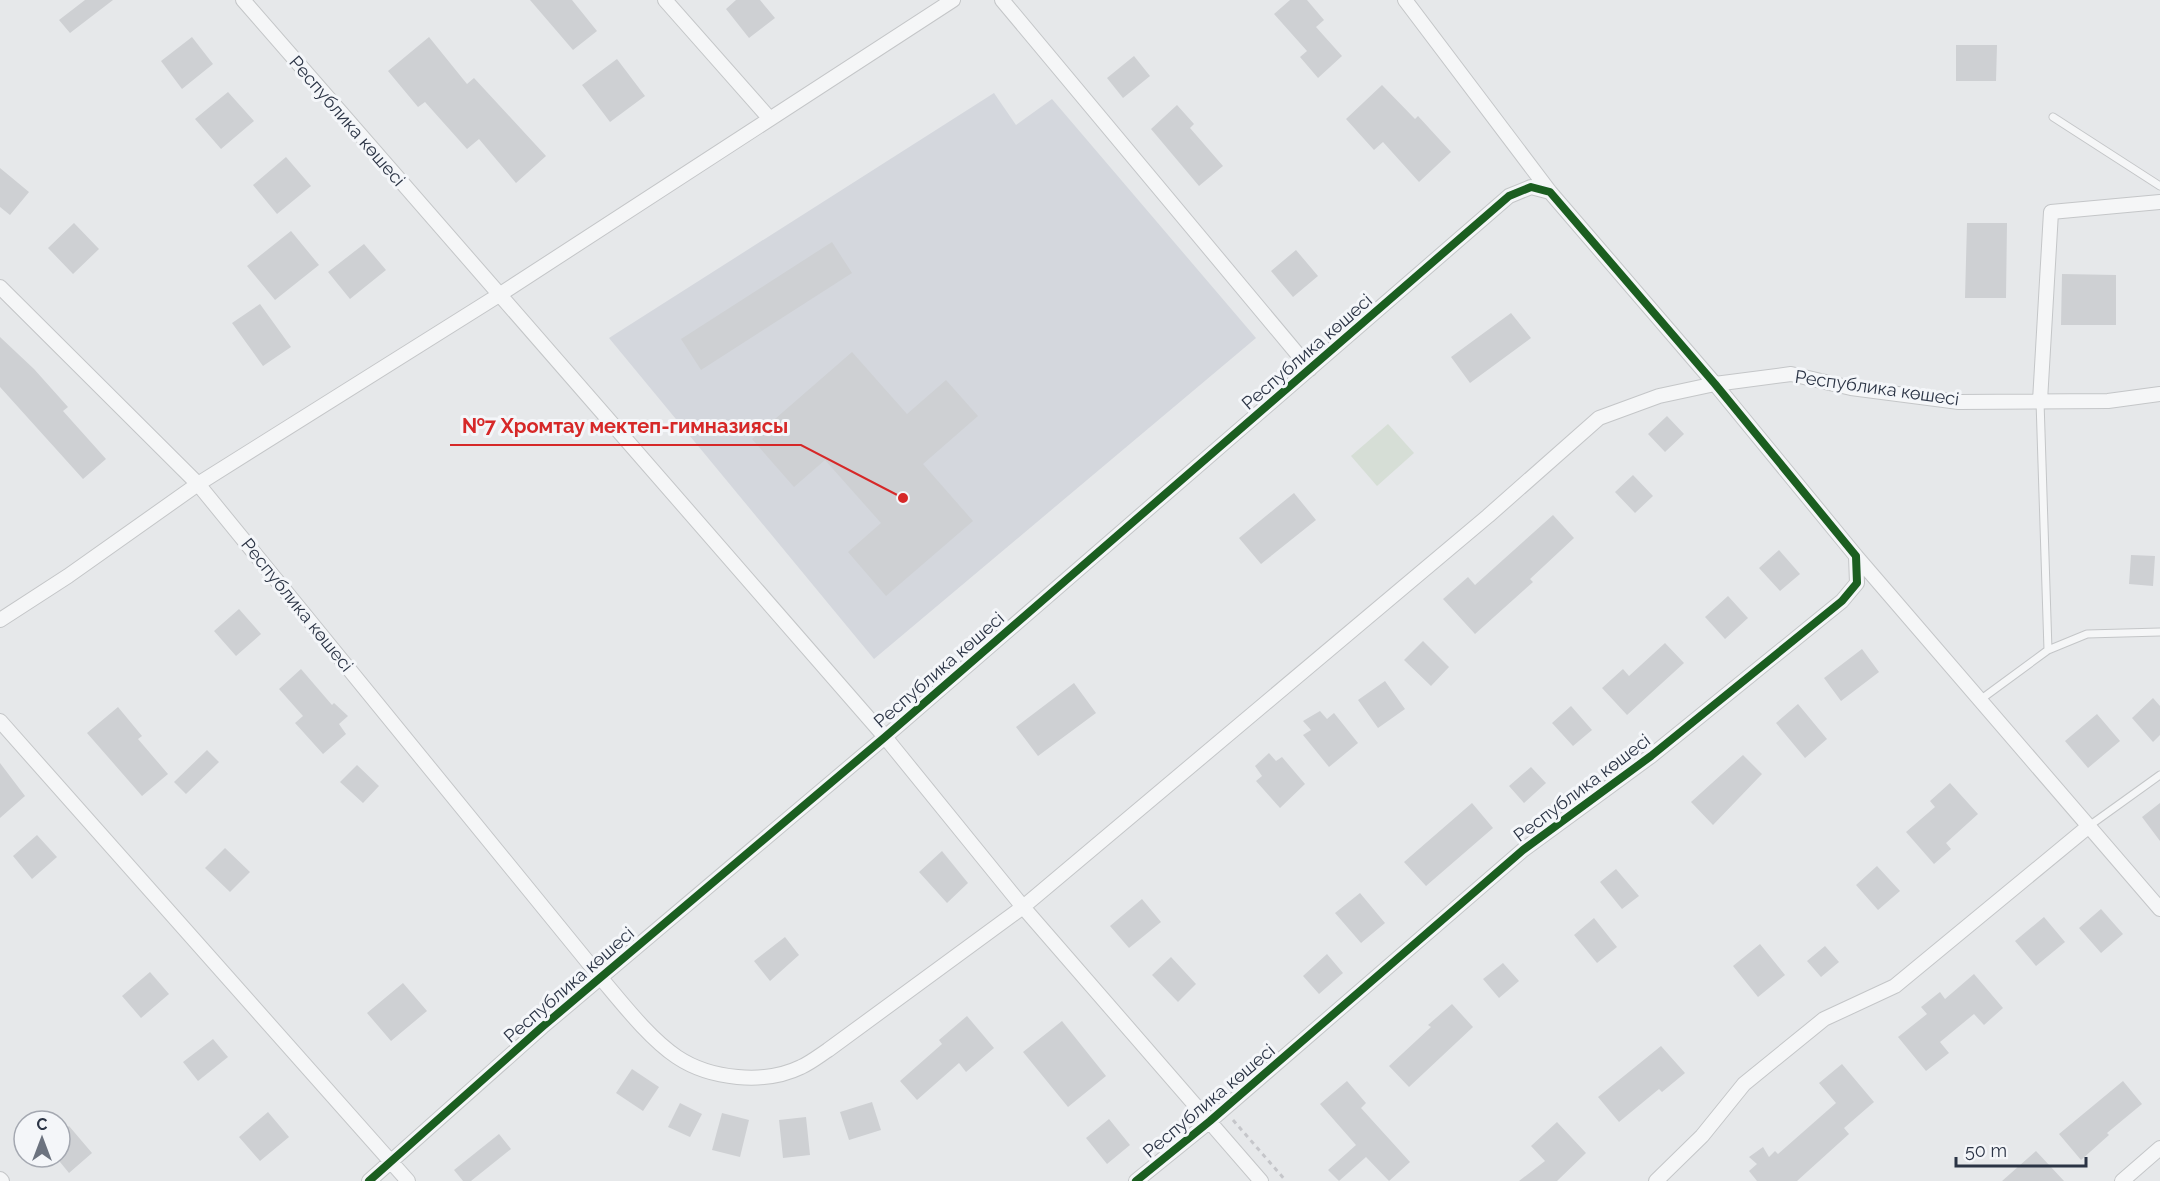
<svg xmlns="http://www.w3.org/2000/svg" width="2160" height="1181" font-family="Raleway,sans-serif">
	<style>
		.built { fill: #d4d7dd }
		.green { fill: #d6ded6 }
		.building { fill: #ced0d3 }
		.lines { fill: none; stroke-linecap: round; stroke-linejoin: round }
		.lane-casing { stroke: #c4c6c8; stroke-width: 9 }
		.street-casing { stroke: #c4c6c8; stroke-width: 16 }
		.path { stroke: #c5c6ca; stroke-width: 3; stroke-dasharray: 4.5 4.5; stroke-linecap: butt }
		.lane { stroke: #f5f6f7; stroke-width: 7 }
		.street { stroke: #f5f6f7; stroke-width: 14 }
		.cycleway-casing { stroke: #f4f6f9; stroke-width: 11 }
		.cycleway { stroke: #1b5e20; stroke-width: 8 }
		.labels { text-anchor: middle; stroke-width: 6; stroke-linejoin: round; paint-order: stroke }
		.street-label { font-size: 18px; fill: #2b3445; stroke: #f4f6f9 }
		.leader { fill: none; stroke: #d62828; stroke-width: 2 }
		.callout-dot { fill: #d62828; stroke: #f4f6f9; stroke-width: 2 }
		.callout-label { font-size: 20px; text-anchor: middle; font-weight: bold; fill: #d62828; stroke: #f4f6f9; stroke-width: 6; stroke-linejoin: round; paint-order: stroke }
	</style>
	<rect width="100%" height="100%" fill="#e6e8ea"/>
	<path class="built" d="M994,93L1016,125L1052,99L1256,338L874,659L609,338Z"/>
	<path class="green" d="M1388,424L1414,453L1377,486L1351,456Z"/>
	<path class="building" d="M85,0H113L70,33L59,20Z
		M530,0H572L597,31L573,50Z
		M736,0H760L775,18L749,38L726,9Z
		M1290,0H1307L1324,20L1316,27L1342,56L1318,78L1300,57L1307,51L1274,14Z
		M192,37L213,64L182,89L161,61Z
		M429,37L467,84L474,78L546,156L516,183L479,139L467,149L425,102L418,107L388,71Z
		M1956,45H1997L1996,81H1956Z
		M1134,56L1150,76L1123,98L1107,78Z
		M617,59L645,96L610,122L582,85Z
		M1382,85L1415,119L1418,116L1451,152L1419,182L1383,142L1374,150L1346,119Z
		M228,92L254,121L221,149L195,119Z
		M1177,105L1194,124L1190,128L1223,166L1199,186L1151,129Z
		M286,157L311,186L277,214L253,185Z
		M0,168L29,192L10,215L0,207Z
		M74,223L99,249L73,274L48,248Z
		M1967,223H2007L2006,298H1965Z
		M291,231L319,265L275,300L247,266Z
		M832,242L852,273L701,370L681,339Z
		M364,244L386,270L350,299L328,272Z
		M1296,250L1318,276L1293,297L1271,271Z
		M2062,274L2116,275V325H2061Z
		M260,304L291,347L263,366L232,323Z
		M1511,313L1531,338L1470,383L1451,357Z
		M0,337L34,369L68,407L63,411L106,459L83,479L0,387Z
		M852,352L907,414L946,380L978,416L923,464L973,521L886,596L848,552L881,523L825,460L794,487L752,439Z
		M1667,416L1684,434L1665,452L1648,434Z
		M1633,475L1653,496L1635,513L1615,492Z
		M1294,493L1316,520L1261,564L1239,538Z
		M1553,515L1574,538L1530,579L1533,582L1475,634L1443,599L1468,577L1475,585Z
		M1779,550L1800,574L1780,591L1759,568Z
		M2131,555L2155,556L2153,586L2129,584Z
		M1728,596L1748,618L1725,639L1705,617Z
		M239,609L261,634L236,656L214,631Z
		M1423,641L1449,667L1431,686L1404,660Z
		M1665,643L1684,663L1627,715L1602,688L1623,669L1629,676Z
		M1862,649L1879,672L1841,701L1824,678Z
		M301,669L332,705L334,703L348,716L339,724L346,734L323,754L295,723L303,716L279,689Z
		M1385,681L1405,709L1378,728L1358,700Z
		M1074,683L1096,713L1038,756L1016,727Z
		M2153,698L2160,706V735L2153,742L2132,718Z
		M1798,704L1827,739L1805,758L1776,723Z
		M1571,706L1592,730L1573,746L1552,723Z
		M118,707L142,736L138,739L168,774L142,796L87,733Z
		M1320,711L1327,719L1334,713L1358,743L1329,767L1303,735L1311,730L1303,721Z
		M2097,714L2120,741L2088,768L2065,741Z
		M207,750L219,762L186,794L174,782Z
		M1269,753L1276,761L1282,757L1305,784L1280,808L1256,781L1262,776L1255,766Z
		M1743,755L1762,774L1713,825L1691,802Z
		M0,763L25,796L0,818Z
		M357,765L379,786L363,803L340,782Z
		M1531,767L1546,783L1524,803L1509,786Z
		M1950,783L1978,814L1946,843L1951,849L1934,864L1906,832L1935,807L1930,801Z
		M1472,803L1493,828L1426,886L1404,862Z
		M2160,803V841L2142,817Z
		M37,835L57,857L32,879L13,856Z
		M225,848L250,872L230,892L205,868Z
		M942,851L968,883L947,903L919,872Z
		M1877,866L1900,891L1878,910L1856,885Z
		M1616,869L1639,896L1622,909L1600,882Z
		M1360,893L1385,923L1361,943L1335,913Z
		M1142,899L1161,922L1129,948L1110,926Z
		M2101,909L2123,934L2101,953L2079,928Z
		M2044,917L2065,942L2036,966L2015,941Z
		M1594,918L1617,947L1597,963L1574,935Z
		M785,937L799,955L770,981L754,961Z
		M1760,944L1785,975L1758,997L1733,966Z
		M1825,946L1839,962L1821,977L1807,961Z
		M1327,954L1343,973L1319,994L1303,976Z
		M1171,957L1196,984L1178,1002L1152,975Z
		M1503,963L1519,981L1499,998L1483,979Z
		M150,972L169,994L141,1018L122,996Z
		M1974,974L2003,1008L1984,1025L1974,1014L1940,1042L1949,1053L1926,1071L1898,1037L1927,1014L1921,1007L1940,992L1945,999Z
		M403,983L427,1011L391,1041L367,1013Z
		M1452,1004L1473,1027L1409,1087L1389,1066L1431,1027L1428,1025Z
		M967,1016L994,1048L966,1072L959,1063L917,1100L900,1081L942,1044L939,1040Z
		M1062,1021L1106,1076L1068,1107L1023,1052Z
		M213,1039L228,1057L198,1081L183,1062Z
		M1661,1046L1685,1073L1662,1092L1659,1089L1619,1122L1598,1097Z
		M1842,1064L1874,1102L1844,1128L1849,1134L1797,1181H1757L1749,1171L1757,1164L1749,1157L1763,1147L1769,1157L1775,1151L1778,1154L1836,1103L1819,1083Z
		M632,1069L659,1087L643,1111L616,1093Z
		M1347,1081L1366,1103L1361,1108L1410,1162L1389,1181L1366,1157L1339,1181L1328,1170L1356,1145L1320,1104Z
		M2123,1081L2142,1104L2107,1133L2109,1135L2081,1160L2059,1134Z
		M872,1102L881,1130L849,1140L840,1112Z
		M680,1103L702,1114L690,1137L668,1127Z
		M268,1112L289,1137L260,1161L239,1137Z
		M722,1113L749,1120L740,1157L712,1150Z
		M806,1117L810,1155L783,1158L779,1120Z
		M1109,1119L1130,1145L1107,1164L1086,1138Z
		M1557,1122L1586,1153L1557,1181H1519L1545,1161L1531,1146Z
		M69,1126L92,1153L69,1173L60,1162V1133Z
		M499,1134L511,1149L471,1181H463L454,1170Z
		M2036,1151L2064,1181H2002Z"/>
	<g class="lines">
		<g class="lane-casing">
			<path id="lane" d="M2053,117L2160,186
				M2040,401L2048,650
				M1980,700L2048,650L2087,634L2160,632
				M2089,826L2160,775"/>
		</g>
		<g class="street-casing">
			<path id="street" d="M243,0L885,737L1023,907L1261,1181
				M665,0L770,119
				M1002,0L1310,369
				M1405,0L1550,192
				M0,287L198,484L600,977C622,1003 649,1038 677,1057C710,1079 764,1085 801,1067C810,1063 819,1056 828,1050L1023,907L1488,516L1599,418L1659,396L1715,384L1791,374L1851,388L1959,402L2108,401L2160,394
				M2040,401L2051,212L2160,202
				M1856,556L2160,909
				M0,620L68,576L198,484L499,295L953,0
				M0,721L408,1181
				M0,1179L2,1181
				M369,1181L542,1027L885,737L1509,196L1531,187L1550,192L1715,384L1856,556L1857,583L1842,601L1651,756L1523,850L1210,1121L1136,1181
				M1656,1181L1702,1136L1744,1084L1824,1019L1895,986L2089,826
				M2122,1181L2160,1148"/>
		</g>
		<path class="path" d="M1233,1120L1286,1181"/>
		<use href="#lane" class="lane"/>
		<use href="#street" class="street"/>
		<g class="cycleway-casing">
			<path id="cycleway" d="M369,1181L542,1027L885,737L1509,196L1531,187L1550,192L1715,384L1856,556L1857,583L1842,601L1651,756L1523,850L1210,1121L1136,1181"/>
		</g>
		<use href="#cycleway" class="cycleway"/>
	</g>
	<g class="labels">
		<g class="street-label">
			<text transform="translate(347 121) rotate(49)" y="6">Республика көшесі</text>
			<text transform="translate(1307 352) rotate(-41)" y="6">Республика көшесі</text>
			<text transform="translate(1877 388) rotate(8)" y="6">Республика көшесі</text>
			<text transform="translate(297 605) rotate(51)" y="6">Республика көшесі</text>
			<text transform="translate(939 670) rotate(-41)" y="6">Республика көшесі</text>
			<text transform="translate(1582 788) rotate(-37)" y="6">Республика көшесі</text>
			<text transform="translate(569 985) rotate(-41)" y="6">Республика көшесі</text>
			<text transform="translate(1209 1101) rotate(-40)" y="6">Республика көшесі</text>
		</g>
	</g>
	<path class="leader" d="M903 498L801 445H450"/>
	<circle class="callout-dot" cx="903" cy="498" r="6"/>
	<g class="callout-label">
		<text x="625" y="433">№7 Хромтау мектеп-гимназиясы</text>
	</g>
	<g transform="translate(42 1139)"><circle r="28" fill="#f4f6f9" stroke="#a4a8b1" stroke-width="1.5"/>
	<path d="M0-4.5L10 22L0 15L-10 22Z" fill="#6c737f"/>
	<text y="-9" font-size="16" font-weight="bold" text-anchor="middle" fill="#2b3445">С</text>
	</g>
	<path d="M1956 1157v9h130v-9" fill="none" stroke="#2b3445" stroke-width="3"/>
	<text x="1965" y="1157" font-size="18" fill="#2b3445" stroke="#f4f6f9" stroke-width="4.5" paint-order="stroke">50 m</text>
</svg>
